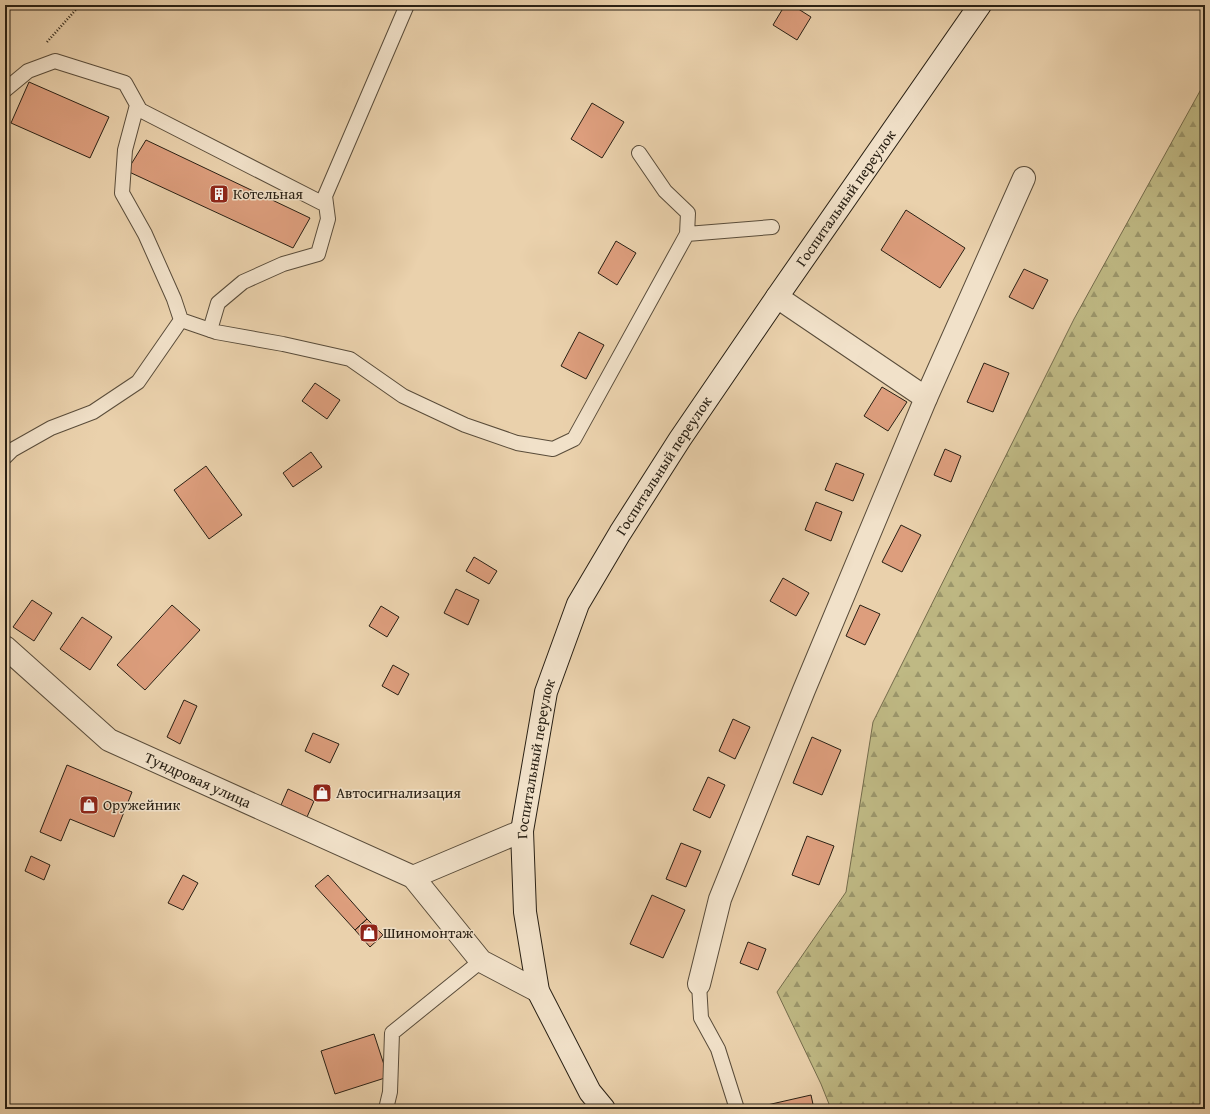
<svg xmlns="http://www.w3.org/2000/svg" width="1210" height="1114" font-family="'Gentium Book Plus',serif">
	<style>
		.forest { fill: url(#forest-firs); stroke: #746c4c }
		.building { fill: #dd9e7d; stroke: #292014 }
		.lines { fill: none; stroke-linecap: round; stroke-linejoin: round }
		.lane-casing { stroke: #594c3a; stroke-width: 16 }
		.street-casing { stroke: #594c3a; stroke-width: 24 }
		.secondary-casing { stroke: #292014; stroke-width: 24 }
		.path { stroke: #292014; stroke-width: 2.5; stroke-dasharray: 1 2; stroke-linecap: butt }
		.lane { stroke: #f1e1c9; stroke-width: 14 }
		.street { stroke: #f1e1c9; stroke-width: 22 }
		.secondary { stroke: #f1e1c9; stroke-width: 22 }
		.labels { text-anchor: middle; stroke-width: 3; stroke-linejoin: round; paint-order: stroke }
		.poi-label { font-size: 15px; fill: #292014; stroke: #f1e1c9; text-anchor: start }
		.street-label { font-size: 15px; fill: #292014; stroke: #f1e1c9 }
	</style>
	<defs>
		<pattern id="forest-firs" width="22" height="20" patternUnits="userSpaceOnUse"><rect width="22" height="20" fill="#bfb984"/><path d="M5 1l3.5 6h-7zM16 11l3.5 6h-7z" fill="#9b966b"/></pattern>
	</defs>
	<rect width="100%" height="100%" fill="#ead1ac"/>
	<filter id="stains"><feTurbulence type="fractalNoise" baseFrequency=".005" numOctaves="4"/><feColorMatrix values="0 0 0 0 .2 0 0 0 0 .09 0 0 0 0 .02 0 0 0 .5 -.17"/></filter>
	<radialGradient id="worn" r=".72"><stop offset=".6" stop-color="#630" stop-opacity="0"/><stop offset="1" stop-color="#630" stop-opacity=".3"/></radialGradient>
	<path class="forest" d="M1205,82V1109H831L821,1084L777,992L846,892L873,722L1074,319Z"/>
	<path class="building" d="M785,5H792L811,17L797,40L773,25Z
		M29,82L109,117L90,158L11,123Z
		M592,103L624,122L602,158L571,139Z
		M146,140L310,218L293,248L127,171Z
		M906,210L965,248L940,288L881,250Z
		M616,241L636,253L617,285L598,273Z
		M1024,269L1048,280L1033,309L1009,297Z
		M579,332L604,345L586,379L561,366Z
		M984,363L1009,373L993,412L967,402Z
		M315,383L340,400L327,419L302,401Z
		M882,387L907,402L888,431L864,416Z
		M945,449L961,456L951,482L934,475Z
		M311,452L322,467L293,487L283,473Z
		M836,463L864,474L853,501L825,490Z
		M206,466L242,515L209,539L174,490Z
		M816,502L842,512L831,541L805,530Z
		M901,525L921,535L902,572L882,562Z
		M474,557L497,571L489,584L466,571Z
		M783,578L809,593L796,616L770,601Z
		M456,589L479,600L468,625L444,613Z
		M32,600L52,613L34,641L13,627Z
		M172,605L200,630L145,690L117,665Z
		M860,605L880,614L865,645L846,636Z
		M381,606L399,617L387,637L369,626Z
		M82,617L112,637L90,670L60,649Z
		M393,665L409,674L398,695L382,686Z
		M184,700L197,706L180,744L167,737Z
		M733,719L750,727L735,759L719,751Z
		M313,733L339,744L330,763L305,751Z
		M812,737L841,750L822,795L793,783Z
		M67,765L132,792L114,837L70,819L61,841L40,832Z
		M708,777L725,785L710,818L693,810Z
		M288,789L314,801L307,817L281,805Z
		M807,836L834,846L819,885L792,875Z
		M681,843L701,851L686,887L666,879Z
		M31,856L50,865L44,880L25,871Z
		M183,875L198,883L183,910L168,903Z
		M328,875L367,919L355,930L315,886Z
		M652,895L685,910L663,958L630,944Z
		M367,919L383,935L370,947L355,930Z
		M748,942L766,949L758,970L740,963Z
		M374,1034L388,1077L335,1094L321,1051Z
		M811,1095L814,1109H754V1108Z"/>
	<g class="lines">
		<g class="lane-casing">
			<path id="lane" d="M5,90L28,71L55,61L125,83L140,110L322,203L407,5
				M639,153L665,191L688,213L687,234
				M181,320L216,332L283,344L350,359L403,396L465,425L517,443L553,449L574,439L687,234L772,227
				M210,330L218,303L243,282L283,264L318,254L328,219L325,196
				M5,457L12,450L51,428L93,412L138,382L181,320L174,299L145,234L122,193L125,150L137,105
				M699,984L701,1018L718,1049L737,1109
				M386,1109L390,1092L392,1033L481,961"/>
		</g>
		<g class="street-casing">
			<g id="street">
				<path d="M926,398L1024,178"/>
				<path id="s1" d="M5,647L109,740L413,877L481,961L538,991"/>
				<path d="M413,877L522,831"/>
				<path d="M699,984L720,899L804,690L926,398L777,297"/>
			</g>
		</g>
		<g class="secondary-casing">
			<g id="secondary">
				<path id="s2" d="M604,1109L590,1092L538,991L525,912L522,831L546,692L578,604L620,533L680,439L777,297L980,5"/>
			</g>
		</g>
		<path class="path" d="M47,42L80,5"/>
		<use href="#lane" class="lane"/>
		<use href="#street" class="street"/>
		<use href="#secondary" class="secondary"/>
	</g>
	<defs>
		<g id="building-square" transform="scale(1)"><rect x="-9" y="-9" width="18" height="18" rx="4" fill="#8f2418" stroke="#f1e1c9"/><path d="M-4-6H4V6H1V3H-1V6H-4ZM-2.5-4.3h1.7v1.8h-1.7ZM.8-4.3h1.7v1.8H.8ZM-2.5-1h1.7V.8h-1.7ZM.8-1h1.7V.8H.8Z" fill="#fff"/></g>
		<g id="shop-square" transform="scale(1)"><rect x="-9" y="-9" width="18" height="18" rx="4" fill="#8f2418" stroke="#f1e1c9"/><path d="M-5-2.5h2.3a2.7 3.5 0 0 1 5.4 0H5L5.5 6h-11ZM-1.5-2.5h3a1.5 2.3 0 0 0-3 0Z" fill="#fff"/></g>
	</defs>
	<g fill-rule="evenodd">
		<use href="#building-square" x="219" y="194"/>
		<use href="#shop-square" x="322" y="793"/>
		<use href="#shop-square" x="89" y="805"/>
		<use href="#shop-square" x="369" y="933"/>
	</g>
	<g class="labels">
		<g class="poi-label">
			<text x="233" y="199">Котельная</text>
			<text x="336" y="798">Автосигнализация</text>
			<text x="103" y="810">Оружейник</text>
			<text x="383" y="938">Шиномонтаж</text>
		</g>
		<g class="street-label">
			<text dy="5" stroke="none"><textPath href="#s2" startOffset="1018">Госпитальный переулок</textPath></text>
			<text dy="5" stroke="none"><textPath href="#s2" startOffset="694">Госпитальный переулок</textPath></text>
			<text dy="5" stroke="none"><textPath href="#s2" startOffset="370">Госпитальный переулок</textPath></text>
			<text dy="5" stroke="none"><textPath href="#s1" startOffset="237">Тундровая улица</textPath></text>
		</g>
	</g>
	<rect width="1210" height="1114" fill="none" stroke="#ead1ac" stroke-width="20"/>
	<rect x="6" y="6" width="1198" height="1102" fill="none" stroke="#292014" stroke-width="2"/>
	<rect x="10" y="10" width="1190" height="1094" fill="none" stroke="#292014"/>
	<rect width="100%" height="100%" filter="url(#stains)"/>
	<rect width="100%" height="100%" fill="url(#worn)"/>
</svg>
